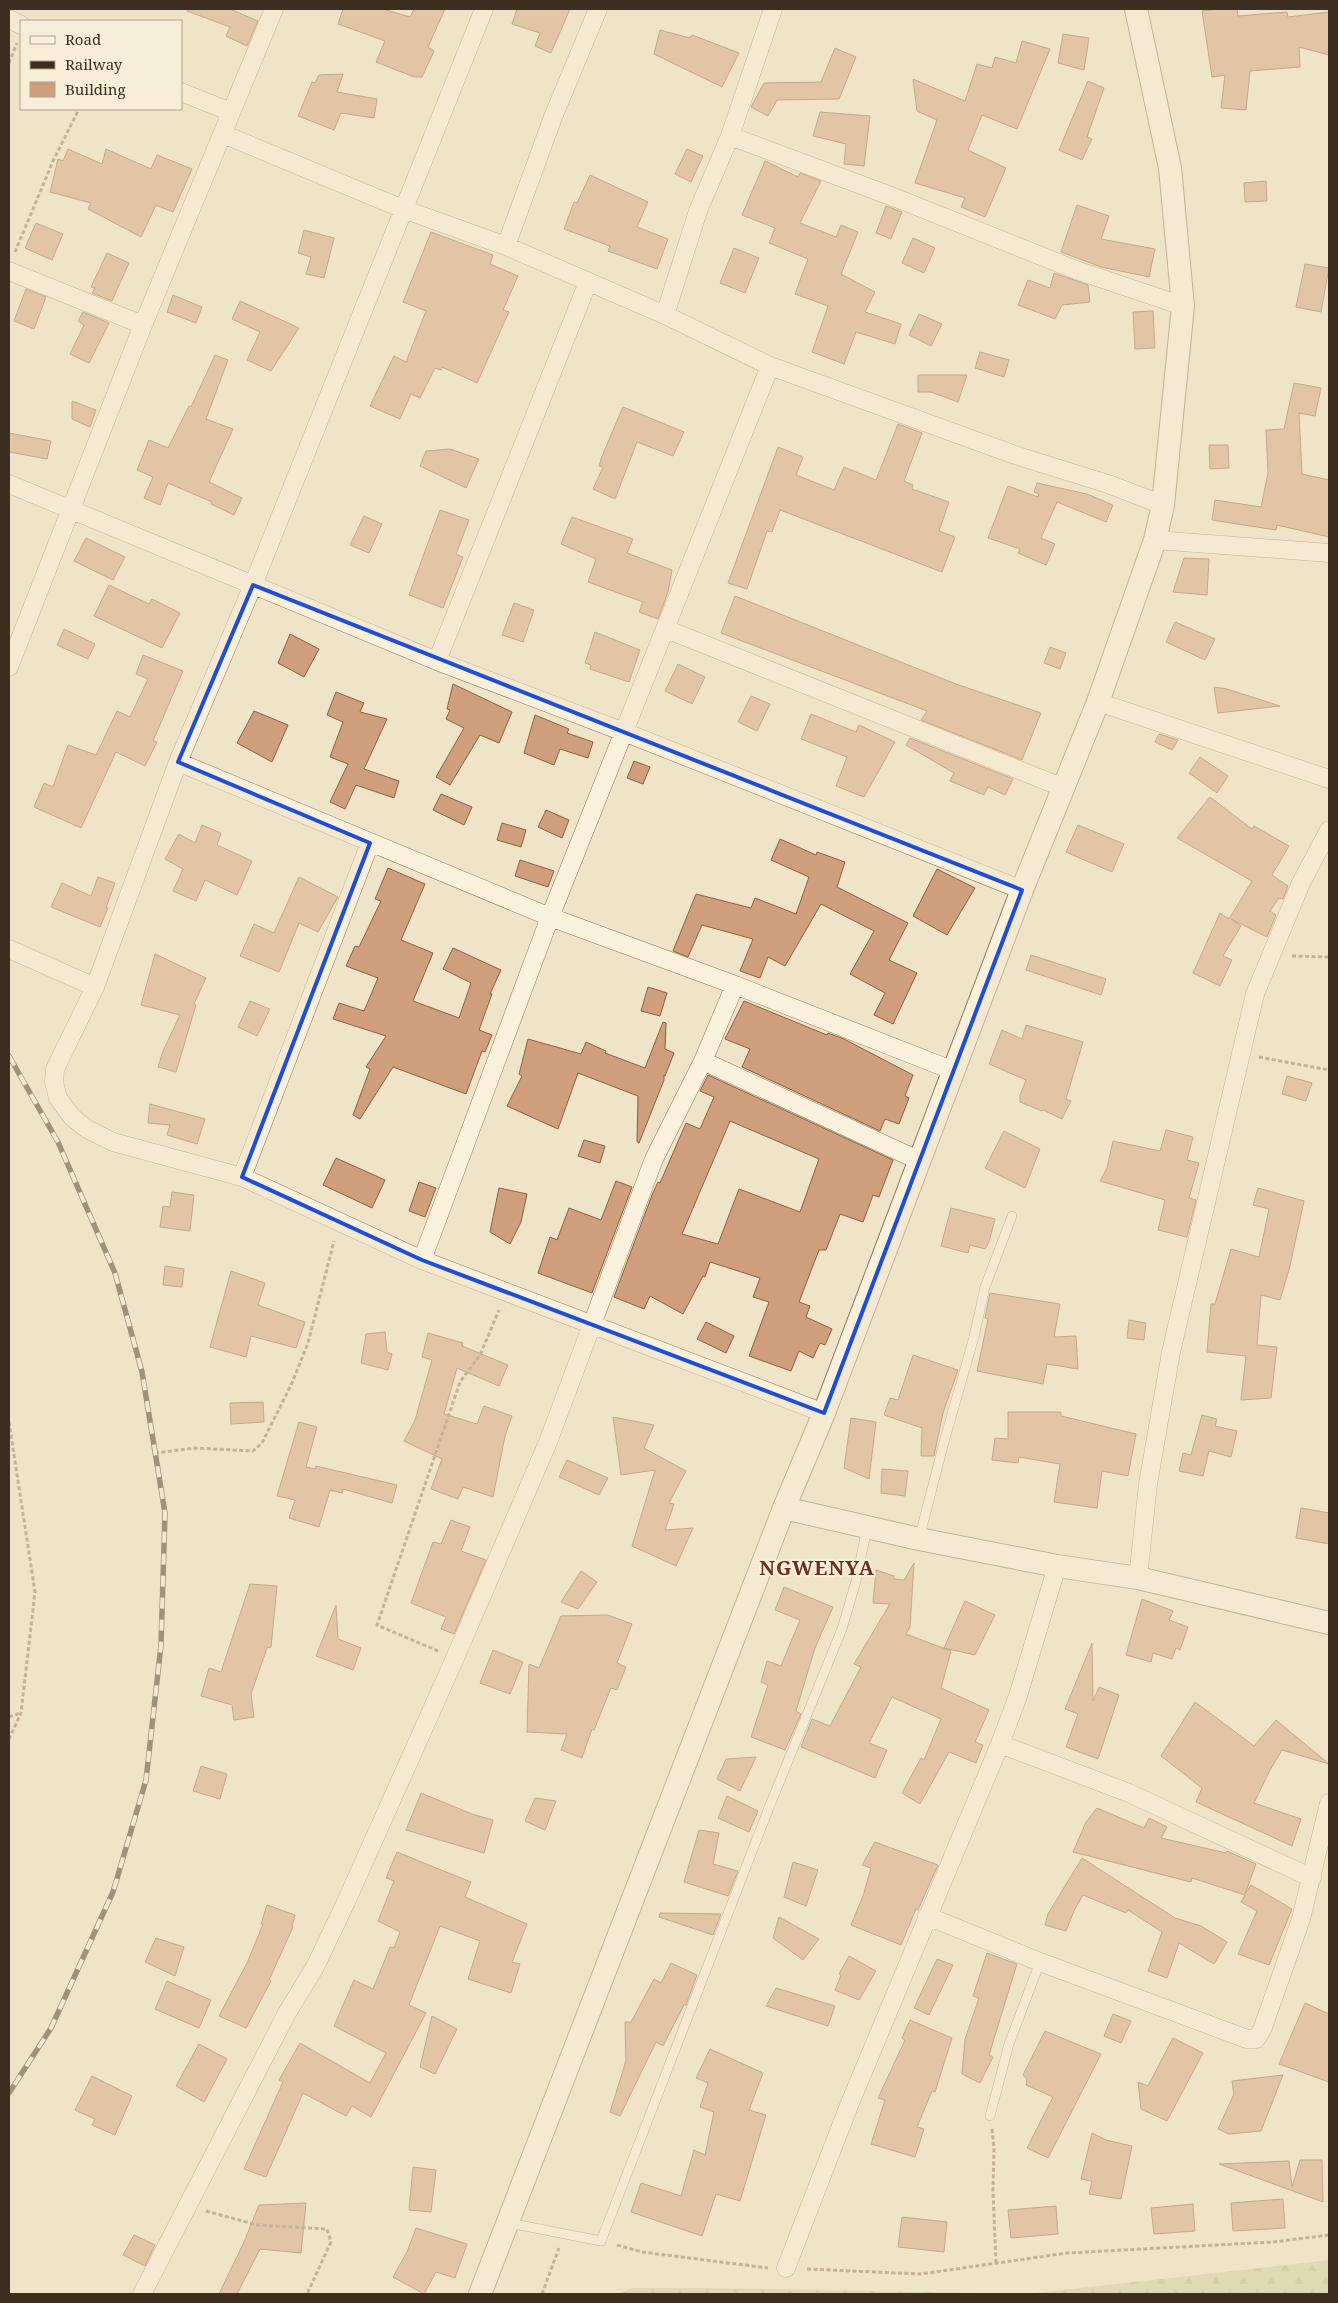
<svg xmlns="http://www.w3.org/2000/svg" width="1338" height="2303" font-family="'Noto Serif',serif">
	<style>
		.forest { fill: url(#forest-firs) }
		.building { fill: #cf9f7d; stroke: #8d5f41; fill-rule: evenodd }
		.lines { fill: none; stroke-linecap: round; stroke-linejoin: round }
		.service-casing { stroke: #8d765c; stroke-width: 10 }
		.minor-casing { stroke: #8d765c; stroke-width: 19 }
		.tertiary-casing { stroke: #8d765c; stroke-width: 24 }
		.path { stroke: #8d765c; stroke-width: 3; stroke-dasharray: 4 2.5; stroke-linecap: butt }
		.service { stroke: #faf1dc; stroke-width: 9 }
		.minor { stroke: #faf1dc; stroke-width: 18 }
		.tertiary { stroke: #faf1dc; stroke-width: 22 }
		.rail-casing { stroke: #3d2e20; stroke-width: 5.5 }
		.rail { stroke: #f7eed8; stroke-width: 4; stroke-dasharray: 11; stroke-linecap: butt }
		.marked { fill: none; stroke: #1d4ed8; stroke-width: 4; stroke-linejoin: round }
		.labels { text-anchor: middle; stroke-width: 4.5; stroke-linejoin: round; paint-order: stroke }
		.district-label { font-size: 20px; font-weight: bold; letter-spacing: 1px; fill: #6b2e1e; stroke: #f7eed8 }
	</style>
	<defs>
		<pattern id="forest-firs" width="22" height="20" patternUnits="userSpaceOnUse" patternTransform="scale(1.25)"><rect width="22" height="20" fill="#c9cf9b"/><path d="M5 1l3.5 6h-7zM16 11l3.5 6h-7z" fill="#aeb285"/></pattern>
	</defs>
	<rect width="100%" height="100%" fill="#f0e4c8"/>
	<path class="forest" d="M1329,2260V2294H619L632,2288H707L1027,2294Z"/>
	<path class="building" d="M187,9H230L258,21L247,46L226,36L230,27L187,11Z
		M343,9H383L410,17L414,9H445L428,47L434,51L422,77H414L376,62L385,41L338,24Z
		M517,9H570L551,53L535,46L540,33L512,24Z
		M1218,9H1237L1238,16L1287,12L1288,17L1329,12V55L1299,47L1300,67L1250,71L1246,110L1221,108L1225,75L1212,77L1202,11Z
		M660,30L690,38L692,35L739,53L722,87L654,54Z
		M1063,34L1089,38L1084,70L1058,63Z
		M1022,41L1050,49L1017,129L982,115L968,150L1006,168L985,217L961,207L965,198L915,183L937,120L917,111L913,79L965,101L977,64L992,68L995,57L1016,63Z
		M835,48L856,57L839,99L777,100L768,116L751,107L764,83L821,82Z
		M343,74L337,92L377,99L374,118L341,113L334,130L298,116L312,82L315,83L319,75Z
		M1088,81L1104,88L1087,137L1092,139L1082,160L1059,150Z
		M820,112L870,116L864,166L844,164L846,144L813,136Z
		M68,149L102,164L106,149L151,169L157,155L192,169L173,212L156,205L141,237L88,209L91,203L50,192L58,159L63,161Z
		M687,149L703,156L691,182L675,174Z
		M765,161L798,177L800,173L821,181L800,223L836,237L841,225L858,232L841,274L875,292L865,312L901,324L895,344L856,332L844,364L812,352L828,306L795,294L808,259L769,243L775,228L742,215Z
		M590,175L648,202L637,227L668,239L657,269L608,251L610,246L564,229L574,202L577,203Z
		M1266,181L1267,201L1245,202L1244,183Z
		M1077,205L1109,216L1101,239L1155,249L1149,277L1101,267L1061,252Z
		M886,206L902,212L891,239L876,233Z
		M36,223L63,234L52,260L25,248Z
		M304,230L334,238L324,278L306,274L311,257L298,253Z
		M431,232L493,255L490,264L518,276L503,310L509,312L477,383L442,367L441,370L435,368L420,398L411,394L400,419L370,406L394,356L406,362L426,311L403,302Z
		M913,238L935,248L924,273L902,263Z
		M734,248L759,258L745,293L720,283Z
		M107,253L129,263L112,301L92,293L95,288L91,287Z
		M1305,264L1329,268L1321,312L1296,307Z
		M1054,273L1088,285L1090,302L1062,305L1055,319L1018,305L1028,280L1050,288Z
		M26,289L46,297L34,329L14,321Z
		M173,295L202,307L196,323L167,312Z
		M240,301L299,328L271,371L247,360L260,332L232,319Z
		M1153,311L1155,348L1135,349L1133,312Z
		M83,312L109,323L89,363L70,354L84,325L78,321Z
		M919,314L942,324L931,346L909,335Z
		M980,352L1009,360L1004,377L975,368Z
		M215,355L228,360L206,419L233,429L209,482L242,498L234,515L211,504L212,502L168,483L160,505L144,498L153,477L137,470L149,440L168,448L189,406L191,407Z
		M918,375H967L958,402L931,392H918Z
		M1294,383L1321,388L1315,416L1299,413L1302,474L1329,480V537L1277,525L1276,530L1212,520L1215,500L1261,507L1268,473L1266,430L1284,429Z
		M72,401L96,410L90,427L72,419Z
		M623,407L684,432L673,456L637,442L615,499L593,489L603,467L599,466L602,456Z
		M898,424L922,433L904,481L913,485L912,489L949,502L939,531L955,537L942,572L780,510L772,532L767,531L747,589L728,583L778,447L803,457L796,475L834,490L844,467L876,480Z
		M9,433L51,441L47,459L9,452Z
		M1209,445H1228L1229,468L1210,469Z
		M450,449L479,459L466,488L420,466L426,451Z
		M1037,483L1087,494L1113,505L1106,522L1057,502L1041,538L1055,544L1046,565L1018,553L1020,549L988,538L1008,486L1038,497L1039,494L1034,492Z
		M440,510L469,520L456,554L463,557L443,608L409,595Z
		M364,516L382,524L369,553L350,545Z
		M572,517L633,539L627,553L672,570L668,592L658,619L639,612L643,602L588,582L596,559L561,544Z
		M86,538L125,557L113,580L74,561Z
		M1184,558L1209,559L1207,595L1173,592Z
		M109,585L149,604L152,599L180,613L162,648L94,616Z
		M735,596L956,684L1041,713L1022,760L921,720L927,711L721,633Z
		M514,603L534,610L523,642L502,635Z
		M1175,622L1215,639L1205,660L1166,642Z
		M64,629L95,644L88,659L57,645Z
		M595,632L640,650L629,682L590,669L591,665L585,663Z
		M290,634L319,649L304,677L278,663Z
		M1050,647L1066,653L1060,669L1044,663Z
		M143,655L183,671L153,741L157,742L145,766L116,752L81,828L34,807L44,783L53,787L68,745L96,755L117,711L130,717L148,679L136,674Z
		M678,664L705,677L692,704L665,691Z
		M453,684L512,712L499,743L480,735L450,785L436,777L464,728L446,719L450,710L447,709Z
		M1214,687L1227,689L1280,706L1218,713Z
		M336,692L364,703L360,712L387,719L364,769L399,781L394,798L356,785L345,809L330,802L348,764L330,757L343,722L327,715Z
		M751,696L770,704L757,731L738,722Z
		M254,711L288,725L272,762L237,743Z
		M811,714L856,732L859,725L895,742L864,797L836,786L847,757L801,739Z
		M535,715L569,729L567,733L593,742L588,758L560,749L554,765L524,753Z
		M1159,734L1178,740L1172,750L1155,742Z
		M910,738L1013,779L1005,795L988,787L984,795L950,781L954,773L906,745Z
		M1200,757L1228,776L1217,793L1189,773Z
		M634,761L650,767L643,784L627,778Z
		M441,794L472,807L464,825L433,810Z
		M1210,797L1252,829L1254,826L1289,846L1272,875L1288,886L1283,899L1279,898L1270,911L1276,915L1267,937L1231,919L1241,926L1223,956L1232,960L1220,986L1193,973L1220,913L1229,919L1252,881L1177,838Z
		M546,810L569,820L562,838L538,827Z
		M502,823L526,830L521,847L497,840Z
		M202,825L221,833L217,845L252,861L237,895L205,880L196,901L173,891L183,869L165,859L179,834L195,843Z
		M1078,825L1124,844L1112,872L1066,852Z
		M780,839L816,855L817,852L845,862L837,887L908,923L889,960L917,973L893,1024L874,1015L885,993L850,974L874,931L821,904L785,966L768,957L760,978L740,971L753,939L702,925L688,957L673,951L696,894L751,908L755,898L796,914L809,877L771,860Z
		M520,860L554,871L548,887L515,876Z
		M388,868L425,884L401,940L433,953L413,1001L459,1018L471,983L443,969L453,948L501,970L490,994H492L479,1030L492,1035L485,1052L482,1051L466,1094L393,1067L360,1119L353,1115L370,1069L366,1067L386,1036L333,1019L339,1003L364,1011L378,978L346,966L355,946L359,947L381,901L375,899Z
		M937,869L975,888L947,935L913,916Z
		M98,877L115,883L106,908H108L100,927L51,907L62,883L91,896Z
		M299,877L338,897L318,932L299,923L279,972L240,956L254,924L274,933Z
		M155,954L206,978L194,1004L196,1005L176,1072L158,1067L163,1051L180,1015L141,1005Z
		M1031,955L1106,979L1101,995L1026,970Z
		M648,987L667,993L660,1016L641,1011Z
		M250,1001L270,1009L257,1036L238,1027Z
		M744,1001L827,1035L828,1033L844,1039L913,1075L905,1096L909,1098L899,1124L885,1119L880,1131L742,1067L750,1049L725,1039Z
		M663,1022L666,1023L665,1049L674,1053L665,1076L664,1075V1080L639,1143L637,1142L638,1096L578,1073L558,1129L507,1106L522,1076L519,1074L528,1039L581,1054L586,1042L606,1051L605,1053L645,1068Z
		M1026,1025L1083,1042L1066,1099L1071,1101L1062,1119L1043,1110L1042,1111L1020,1102V1095L1026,1080L989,1064L1002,1030L1022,1039Z
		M708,1075L893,1160L879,1197L873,1195L863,1222L840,1214L826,1250H819L799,1302L810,1306L806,1317L832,1329L825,1345L820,1343L813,1358L799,1351L791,1371L749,1356L769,1302L753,1297L760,1278L710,1262L705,1277L703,1276L683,1314L650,1296L644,1309L614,1297L652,1195L658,1182L660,1183L686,1123L700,1129L714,1097L700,1091ZM730,1121L819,1159L800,1212L739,1189L718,1244L682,1234Z
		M1287,1076L1312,1083L1306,1101L1282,1094Z
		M150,1104L205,1119L197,1144L167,1135L170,1125L148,1123Z
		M1166,1130L1193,1137L1187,1160L1199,1163L1189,1198L1196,1200L1187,1237L1158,1230L1165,1200L1100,1181L1107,1168L1113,1141L1160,1151Z
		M1004,1131L1040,1149L1025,1188L985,1168Z
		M584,1140L605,1146L600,1163L578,1156Z
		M336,1158L385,1180L372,1208L323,1185Z
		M616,1181L632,1187L592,1293L538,1273L550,1237L557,1240L569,1208L601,1220Z
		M419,1182L436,1188L425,1217L409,1211Z
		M499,1188L527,1194L521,1222L510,1244L490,1232Z
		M1258,1188L1304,1201L1290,1266L1280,1300L1261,1295L1257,1345L1277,1347L1271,1398L1241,1400L1246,1356L1207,1352L1211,1304H1215L1231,1249L1259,1257L1269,1209L1253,1205Z
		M172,1192L194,1195L190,1231L160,1227L163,1206L170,1207Z
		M951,1208L995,1219L989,1242L985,1249L970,1245L968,1253L941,1246Z
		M165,1266L184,1269L182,1287L163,1285Z
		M231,1271L265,1283L258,1305L305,1322L296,1348L251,1336L246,1357L210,1347Z
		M990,1293L1060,1304L1054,1337L1076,1336L1078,1369L1047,1364L1043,1384L977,1371L988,1319L985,1318Z
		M1129,1320L1146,1323L1144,1340L1127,1338Z
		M706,1322L734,1336L726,1353L697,1339Z
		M385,1332L387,1352L392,1354L388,1370L361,1363L366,1334Z
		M428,1333L463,1343L462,1346L508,1365L499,1386L457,1368L444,1414L477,1424L484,1406L512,1416L505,1436L493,1497L463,1487L458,1499L431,1489L442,1459L404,1441L415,1420L432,1360L422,1357Z
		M913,1355L958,1370L943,1413L934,1456H921L922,1428L884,1415L890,1398L898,1400Z
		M263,1402L264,1422L231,1424L230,1403Z
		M1008,1412H1061V1416L1136,1434L1128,1476L1102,1471L1097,1508L1054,1502L1060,1464L1019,1457L1018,1463L992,1460L995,1438L1008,1439Z
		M1202,1415L1217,1419L1215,1426L1237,1431L1231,1457L1209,1451L1203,1476L1179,1471L1183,1453L1191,1455Z
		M613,1417L654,1425L644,1448L686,1471L669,1503L674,1504L665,1530L693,1528L676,1566L632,1546L655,1470L621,1475Z
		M851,1418L876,1422L869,1479L844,1468Z
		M299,1422L317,1427L306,1467L315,1469L316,1466L397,1485L392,1503L343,1489L342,1493L330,1490L319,1527L289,1518L295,1500L277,1496Z
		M567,1460L608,1478L599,1495L559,1477Z
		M882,1469L908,1471L905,1496L881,1493Z
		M1301,1508L1329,1513V1544L1296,1538Z
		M451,1520L470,1527L461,1551L486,1560L454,1634L441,1629L446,1617L411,1603L433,1542L441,1544Z
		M914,1563L910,1627L906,1634L951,1651L941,1688L989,1710L975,1742L983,1745L976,1763L949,1752L920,1804L902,1793L921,1758L924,1760L941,1719L892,1697L869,1743L887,1750L875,1778L801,1747L812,1719L830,1726L861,1667L854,1664L890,1604L873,1603L876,1570L894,1576V1579L904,1580Z
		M581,1571L597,1582L578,1609L561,1602Z
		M250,1584L277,1586L271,1647L267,1648L251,1694L254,1717L234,1720L232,1705L201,1696L209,1668L221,1672Z
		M784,1587L833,1607L815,1648L796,1711L801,1714L785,1750L751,1737L768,1685L761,1682L767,1661L781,1666L800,1620L775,1610Z
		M1142,1599L1173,1611L1169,1620L1188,1627L1180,1650L1176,1648L1172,1659L1153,1653L1151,1662L1126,1655Z
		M965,1601L995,1615L975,1655L944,1648Z
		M336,1605L338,1639L361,1648L353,1670L316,1656Z
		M608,1615L632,1624L617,1663L626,1667L617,1690L611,1688L594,1730L592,1729L582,1758L561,1750L567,1734L527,1732L529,1664L539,1668L561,1616Z
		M1092,1643L1093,1701L1099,1687L1119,1695L1098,1759L1066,1747L1078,1714L1065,1709Z
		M493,1650L523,1662L510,1694L480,1683Z
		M1195,1702L1254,1746L1276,1720L1329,1764L1282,1750L1270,1770L1254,1803L1301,1819L1292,1846L1196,1802L1202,1788L1161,1756Z
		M756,1757L740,1791L717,1779L726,1759Z
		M201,1766L227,1774L220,1799L193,1791Z
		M421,1793L472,1814L493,1820L484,1853L406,1830Z
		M727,1796L758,1811L749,1832L718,1818Z
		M535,1798L556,1801L545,1830L525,1821Z
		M1097,1808L1144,1828L1149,1818L1167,1827L1161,1838L1226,1853L1227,1851L1256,1864L1245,1894L1251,1885L1292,1909L1269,1965L1238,1954L1257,1911L1241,1902L1245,1895L1192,1878L1191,1882L1073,1852L1086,1822Z
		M699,1830L719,1833L713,1864L738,1871L728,1896L684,1882Z
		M875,1842L938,1865L918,1910L916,1909L901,1945L851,1925L863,1896L871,1868L862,1865Z
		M397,1852L471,1882L465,1897L527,1924L512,1962L520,1964L511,1993L468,1979L480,1941L440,1926L409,2005L426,2013L371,2117L352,2106L346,2116L303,2093L266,2177L244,2169L283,2082L279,2080L300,2043L370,2083L386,2053L334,2026L354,1980L373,1989L390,1947L394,1948L400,1932L378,1921L394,1881L386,1878Z
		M1082,1858L1175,1918L1201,1926L1227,1942L1214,1964L1179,1943L1167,1978L1148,1971L1162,1932L1128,1910L1126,1913L1083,1895L1074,1911L1066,1931L1045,1925L1048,1914Z
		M793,1862L818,1870L806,1906L784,1897Z
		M267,1905L295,1915L292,1927H293L269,1980L271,1981L246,2028L219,2016L247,1963L263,1924H261Z
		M660,1913L721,1914L713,1935L659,1917Z
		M779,1917L819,1939L803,1960L773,1938Z
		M156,1938L184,1947L175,1976L145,1962Z
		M987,1953L1017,1964L989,2055L993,2057L980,2083L962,2074L965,2039L979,1998L973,1996Z
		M849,1956L876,1971L859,2000L835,1990L841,1975L839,1974Z
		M937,1959L953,1965L929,2015L914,2008Z
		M671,1963L697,1975L686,2005H684L663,2046L656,2042L620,2116L610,2112L626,2061L625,2022H631L654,1979L661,1983Z
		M167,1981L211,2000L199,2028L155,2009Z
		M776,1988L835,2006L828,2026L766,2006Z
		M1305,2003L1329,2014V2082L1279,2064Z
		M1113,2014L1131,2021L1121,2043L1104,2036Z
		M432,2016L457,2029L435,2074L420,2067Z
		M910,2020L952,2038L935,2092L932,2091L917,2127L924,2129L915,2157L871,2144L885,2100L878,2098L905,2040L902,2038Z
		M1045,2031L1101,2054L1048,2158L1027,2148L1053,2097L1026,2085L1027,2079L1023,2075Z
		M1173,2038L1203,2053L1167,2121L1141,2109L1138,2082L1148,2086Z
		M199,2044L227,2059L204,2102L176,2086Z
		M710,2049L763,2073L749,2110L766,2115L740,2201L716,2194L702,2236L631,2212L641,2183L681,2196L694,2150L705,2155L714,2112L700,2107L708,2083L696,2078Z
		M1283,2075L1261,2131L1229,2134L1218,2129L1234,2094L1232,2081Z
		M92,2076L132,2096L115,2135L92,2125L95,2119L75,2110Z
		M1092,2133L1106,2140L1132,2146L1121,2199L1089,2194L1092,2181L1081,2179Z
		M1300,2160H1322L1323,2202L1219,2164L1289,2161L1292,2187Z
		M413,2167L436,2170L431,2212L409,2210Z
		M1283,2199L1285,2228L1233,2231L1231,2203Z
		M306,2203L301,2253L260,2249L237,2294H219L244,2242L259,2205Z
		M1193,2204L1195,2231L1154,2234L1151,2208Z
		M1056,2206L1058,2234L1011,2238L1008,2210Z
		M902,2217L947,2222L944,2252L898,2247Z
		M416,2228L467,2244L455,2278L436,2272L424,2294L393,2277L407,2252Z
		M134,2235L155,2245L145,2266L123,2255Z"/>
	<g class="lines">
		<g class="service-casing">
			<path id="service" d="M919,1539L944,1442L974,1337L985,1287L1012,1216
				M990,2116L1009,2044L1040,1962
				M509,2223L601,2241L770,1805L842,1629L856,1581L867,1528"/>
		</g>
		<g class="minor-casing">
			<path id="minor" d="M484,9L253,585L178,762L95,987L55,1069L54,1082L58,1098L72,1117L87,1129L113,1142L242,1177L422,1260L824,1413
				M9,19L21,25
				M181,92L231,112
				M223,134L403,209L506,246L665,315L770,366L1018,456L1108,484L1163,505
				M730,136L896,198L1076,270L1183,306
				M506,246L553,117L598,9
				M9,271L143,325
				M665,315L698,211L730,136L773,9
				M9,484L437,661L624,732L1022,890
				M1155,540L1329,553
				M666,629L1064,788
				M437,661L588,282
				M9,667L143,325L274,9
				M1098,702L1329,779
				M9,949L95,987
				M735,985L954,1071
				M703,1061L920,1161
				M242,1177L370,843
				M422,1260L550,917L770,366
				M1138,1578L1148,1484L1171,1352L1255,994L1301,883L1329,830
				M1000,1744L1129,1793L1312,1878
				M927,1916L1040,1962L1247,2039H1256L1262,2030L1301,1919L1329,1803
				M786,2268L850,2103L1000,1744L1018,1696L1057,1566
				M142,2294L287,2013L315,1967L346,1902L455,1658L548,1442L654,1159L703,1061L735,985L550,917L178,762"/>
		</g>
		<g class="tertiary-casing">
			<path id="tertiary" d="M784,1508L919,1539L1057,1566L1138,1578L1329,1623
				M480,2294L784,1508L824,1413L1022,890L1098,702L1155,540L1163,505L1183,306L1170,168L1136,9"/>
		</g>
		<path class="path" d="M9,63L17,43
			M15,252L53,161L79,109
			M1292,956L1329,957
			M1259,1057L1329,1070
			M9,1422L35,1592L21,1713L9,1739
			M155,1453L195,1448L253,1451L262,1443L292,1383L308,1343L334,1241
			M438,1651L377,1625L460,1382L480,1355L499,1310
			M9,1717L21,1713
			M992,2129L994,2149L993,2190L996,2263
			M206,2211L257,2225L327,2229L331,2242L307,2294
			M617,2245L642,2252L768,2268
			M807,2269L921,2274L1067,2253L1273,2242L1329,2235
			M542,2294L559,2248"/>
		<use href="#service" class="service"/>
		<use href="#minor" class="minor"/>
		<use href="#tertiary" class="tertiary"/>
		<g class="rail-casing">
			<path id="rail" d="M9,1056L58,1142L115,1273L142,1372L165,1513L161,1645L146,1780L113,1892L51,2028L9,2093"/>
		</g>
		<use href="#rail" class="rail"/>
	</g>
	<path d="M0 0H1338V2303H0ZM253,585L1022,890L824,1413L422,1260L242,1177L370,843L178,762Z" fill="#f0e4c8" fill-opacity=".55" fill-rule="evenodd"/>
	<path class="marked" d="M253,585L1022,890L824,1413L422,1260L242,1177L370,843L178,762Z"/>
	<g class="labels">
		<g class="district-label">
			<text x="817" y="1575">NGWENYA</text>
		</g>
	</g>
	<rect width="1338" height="2303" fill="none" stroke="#3d2e20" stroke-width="20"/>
	<rect x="20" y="20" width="162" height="90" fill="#f7eed8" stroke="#ada18e"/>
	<rect x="30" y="36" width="25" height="8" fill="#faf1dc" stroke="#ada18e"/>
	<text x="65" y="45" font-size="15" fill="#3d2e20">Road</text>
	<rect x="30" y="61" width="25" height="8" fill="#3d2e20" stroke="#ada18e"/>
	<text x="65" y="70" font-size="15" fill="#3d2e20">Railway</text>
	<rect x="30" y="82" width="25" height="15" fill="#cf9f7d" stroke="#ada18e"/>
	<text x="65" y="95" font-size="15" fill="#3d2e20">Building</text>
</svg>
